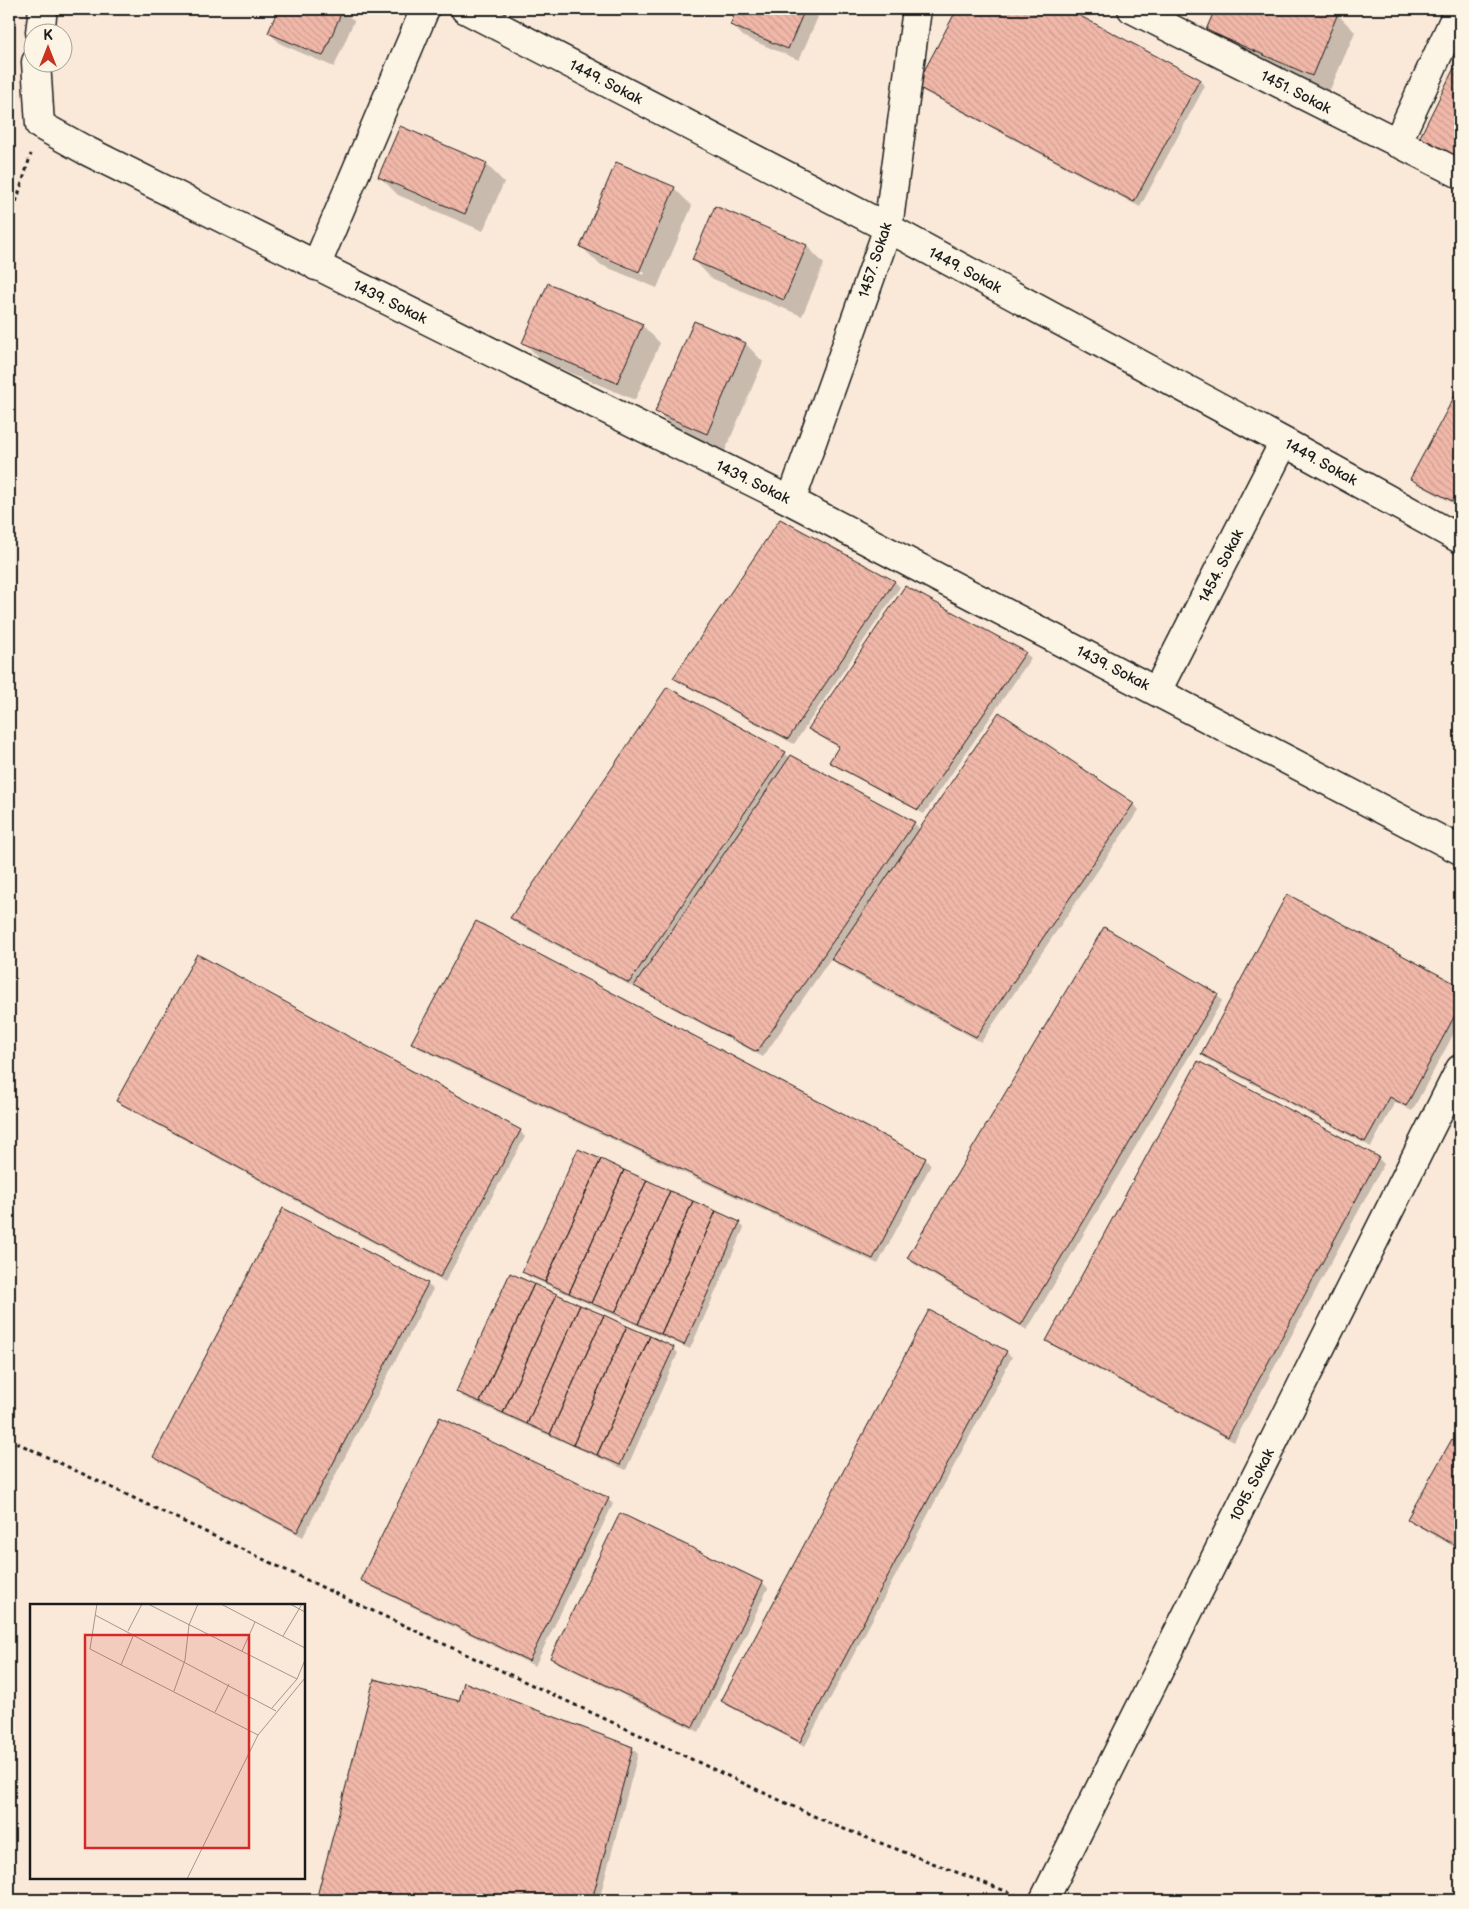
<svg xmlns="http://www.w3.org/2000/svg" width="1469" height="1909" font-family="'Balsamiq Sans',sans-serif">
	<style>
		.shadow { fill: #0003; fill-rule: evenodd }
		.building { fill: url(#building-back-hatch); stroke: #1c1c1c }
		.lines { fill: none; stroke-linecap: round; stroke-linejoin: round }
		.minor-casing { stroke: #1c1c1c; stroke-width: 31 }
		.path { stroke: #1c1c1c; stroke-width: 3; stroke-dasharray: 4 4; stroke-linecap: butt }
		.minor { stroke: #fcf5e5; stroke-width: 28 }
		.labels { text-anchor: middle; stroke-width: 4.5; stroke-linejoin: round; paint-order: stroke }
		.street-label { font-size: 15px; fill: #1c1c1c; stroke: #fcf5e5 }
		.inset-road { fill: none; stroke: #a1978d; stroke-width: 1 }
		.view { fill: #d62828; fill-opacity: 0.15; stroke: #d62828; stroke-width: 2.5 }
		.inset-edge { fill: none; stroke: #1c1c1c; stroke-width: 2.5 }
	</style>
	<defs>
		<pattern id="building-back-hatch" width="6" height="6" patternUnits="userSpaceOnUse" patternTransform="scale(1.25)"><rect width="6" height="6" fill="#f1b8a9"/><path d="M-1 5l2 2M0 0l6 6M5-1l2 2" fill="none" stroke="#ce9e91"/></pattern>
	</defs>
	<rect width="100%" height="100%" fill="#fae9d9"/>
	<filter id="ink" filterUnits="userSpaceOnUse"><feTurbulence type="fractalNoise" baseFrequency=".02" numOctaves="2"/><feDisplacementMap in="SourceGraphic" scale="10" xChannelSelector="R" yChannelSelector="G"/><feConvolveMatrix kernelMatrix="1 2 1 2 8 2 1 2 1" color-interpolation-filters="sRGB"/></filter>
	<g filter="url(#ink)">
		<path class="shadow" d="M279,9H341L354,21L334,67L281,44L269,33Z
			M739,9H809L818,17L799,60L744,37L732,25Z
			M959,9H1065L1199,80L1205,86L1140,207L923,91L917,86Z
			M1216,9H1324L1337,14L1355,32L1329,92L1225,48L1207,30Z
			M1455,70L1460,73V166Z
			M486,164L504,182L483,231L398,195L380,177Z
			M674,188L692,206L657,288L599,264L581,246ZM601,254L645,273L644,275L601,257Z
			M716,207L807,246L824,264L802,316L711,278L694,260Z
			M695,322L746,344L763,362L725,451L674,429L657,411Z
			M642,325L660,343L635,400L541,360L524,342Z
			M1460,389V507L1417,484L1412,478Z
			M781,521L895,582L900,587L794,744L680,683L674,677Z
			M1025,653L1031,658L924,814L836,767L830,762L840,748L815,734L809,729Z
			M1000,714L1134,804L1139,810L981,1042L838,965L831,958L763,1057L641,991L636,986L635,988L517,924L511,918L785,753L790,758L914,823L921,830Z
			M1288,896L1460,987V1022L1412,1111L1395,1102L1371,1147L1208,1060L1202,1054Z
			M477,922L925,1159L931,1165L878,1264L418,1048L413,1043Z
			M1217,995L1222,1001L1027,1330L914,1264L908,1258Z
			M117,1101L520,1131L525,1137L445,1282L123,1106Z
			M1378,1158L1384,1164L1234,1442L1053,1346L1048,1341Z
			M739,1223L744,1228L690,1349L529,1277L524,1272Z
			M427,1284L433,1289L303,1537L160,1462L154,1457Z
			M673,1348L678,1353L626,1470L463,1397L458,1392Z
			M1006,1352L1012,1357L805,1746L728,1706L723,1701Z
			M1453,1441L1460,1445V1550L1414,1524L1409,1519Z
			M608,1499L613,1504L535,1666L367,1585L362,1580Z
			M620,1514L763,1583L768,1588L699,1732L557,1663L551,1657Z
			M375,1680L632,1748L638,1754L599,1900H317Z"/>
		<path class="building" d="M278,9H343L323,56L268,33Z
			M737,9H805L788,49L730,25Z
			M957,9H1067L1200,79L1134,202L916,86Z
			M1215,9H1327L1338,13L1312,76L1206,30Z
			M1454,68L1460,71V164L1417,143Z
			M400,126L487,163L465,214L378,177Z
			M616,162L675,187L639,272L580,247Z
			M715,206L807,245L784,300L692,260Z
			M548,283L643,324L617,383L522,343Z
			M694,321L746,343L707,434L655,412Z
			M1460,386V505L1410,479Z
			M780,519L895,581L788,739L673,678Z
			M905,586L1026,652L918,810L829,762L839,746L808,729Z
			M667,687L786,752L629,983L510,918Z
			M999,712L1134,803L976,1037L831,959Z
			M791,755L915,822L757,1052L634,986Z
			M1287,894L1460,986V1006L1406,1106L1390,1097L1365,1142L1201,1054Z
			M476,921L926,1158L873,1259L411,1043Z
			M1104,927L1218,994L1021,1325L907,1258Z
			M197,954L521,1130L440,1277L116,1101Z
			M1198,1061L1379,1157L1228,1437L1046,1341Z
			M578,1149L601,1159L545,1282L522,1272Z
			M601,1159L624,1170L569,1293L545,1282Z
			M624,1170L647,1180L591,1303L569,1293Z
			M647,1180L670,1191L615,1313L591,1303Z
			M670,1191L693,1201L638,1324L615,1313Z
			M693,1201L716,1211L661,1334L638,1324Z
			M283,1208L428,1283L297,1532L153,1457Z
			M716,1211L740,1222L684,1345L661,1334Z
			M510,1273L534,1284L480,1402L456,1392Z
			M534,1284L557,1294L503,1413L480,1402Z
			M557,1294L580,1305L527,1424L503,1413Z
			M580,1305L604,1315L550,1434L527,1424Z
			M929,1310L1007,1351L800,1742L721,1701Z
			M604,1315L627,1326L573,1445L550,1434Z
			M627,1326L650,1336L597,1455L573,1445Z
			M650,1336L674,1347L620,1465L597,1455Z
			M440,1417L609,1498L529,1661L360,1580Z
			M1452,1439L1460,1444V1548L1407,1519Z
			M620,1513L763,1582L693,1727L550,1658Z
			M374,1679L459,1701L464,1682L633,1747L592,1900H316Z"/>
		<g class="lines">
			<g class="minor-casing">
				<path id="minor" d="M465,9L888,228L1284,442L1460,539
					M1132,9L1460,174
					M40,32L43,9
					M36,62L40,125L85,150L791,501L1460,850
					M1397,143L1459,9
					M316,266L425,9
					M791,501L888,228L917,9
					M1157,691L1284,442
					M1044,1900L1460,1069"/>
			</g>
			<path class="path" d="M9,225L31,154
				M9,1439L345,1598L831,1824L1016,1895"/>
			<use href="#minor" class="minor"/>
		</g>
	</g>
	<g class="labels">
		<g class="street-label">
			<text transform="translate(606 82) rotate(27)" y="5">1449. Sokak</text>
			<text transform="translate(1296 92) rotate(27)" y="5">1451. Sokak</text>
			<text transform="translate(875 260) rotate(-72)" y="5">1457. Sokak</text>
			<text transform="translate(965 270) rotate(28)" y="5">1449. Sokak</text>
			<text transform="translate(390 302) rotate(26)" y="5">1439. Sokak</text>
			<text transform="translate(1321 462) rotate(29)" y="5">1449. Sokak</text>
			<text transform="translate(753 482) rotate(26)" y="5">1439. Sokak</text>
			<text transform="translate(1221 566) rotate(-63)" y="5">1454. Sokak</text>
			<text transform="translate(1113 668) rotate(27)" y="5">1439. Sokak</text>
			<text transform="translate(1252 1485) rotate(-63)" y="5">1095. Sokak</text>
		</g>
	</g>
	<g transform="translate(30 1604)">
		<rect width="275" height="275" fill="#fae9d9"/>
		<path class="inset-road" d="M67,0L60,45L228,131M118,0L267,75M191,0L275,44M260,0L275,8M65,11L246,107M98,27L112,0M253,32L272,0M212,47L225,18M91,61L104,30M144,87L155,56L159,21L168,0M242,104L267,75L275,56M185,108L199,80M157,275L228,131L275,74"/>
		<path class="view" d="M55,31H219V244H55Z"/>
		<rect width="275" height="275" class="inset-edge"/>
	</g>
	<rect width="1469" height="1909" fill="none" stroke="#fcf5e5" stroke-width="30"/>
	<rect x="15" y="15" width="1439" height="1879" fill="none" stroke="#1c1c1c" stroke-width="2" filter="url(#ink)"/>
	<g transform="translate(48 48)"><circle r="24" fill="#fcf5e5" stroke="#a29e95"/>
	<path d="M0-4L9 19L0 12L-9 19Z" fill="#c8321e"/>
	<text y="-8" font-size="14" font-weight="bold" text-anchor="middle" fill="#1c1c1c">K</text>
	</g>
</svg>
